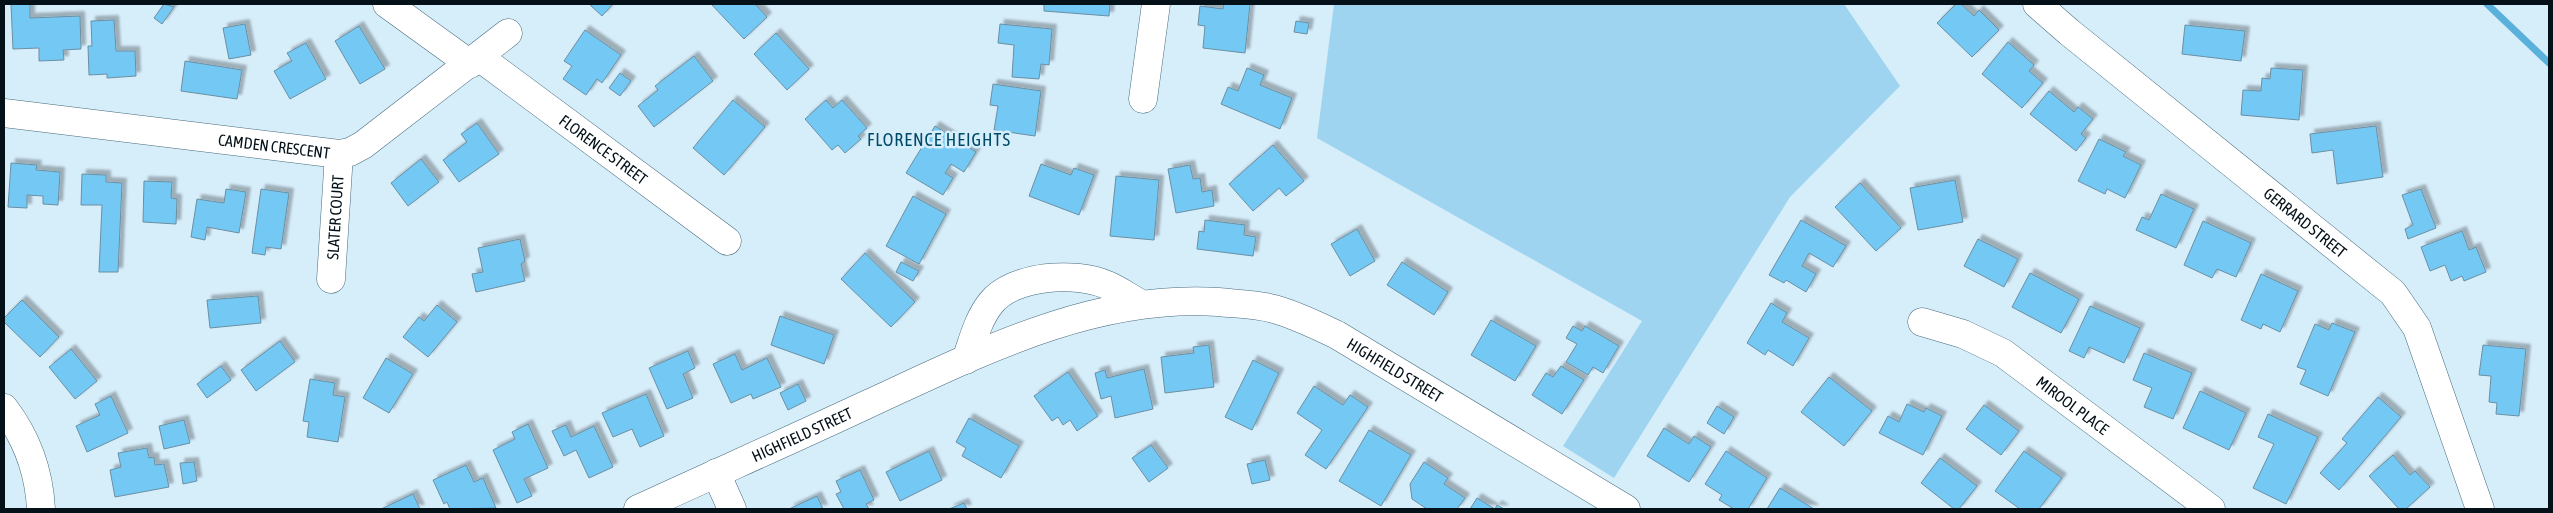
<svg xmlns="http://www.w3.org/2000/svg" width="2553" height="513" font-family="'Asap Condensed',sans-serif">
	<style>
		.green { fill: #9fd4f0 }
		.lines { fill: none; stroke-linecap: round; stroke-linejoin: round }
		.stream { stroke: #59b0da; stroke-width: 7 }
		.building { fill: #73c9f4; stroke: #6b8fa3; filter: url(#shadow) }
		.minor-casing { stroke: #476b7d; stroke-width: 29 }
		.minor { stroke: #fff; stroke-width: 28 }
		.labels { text-anchor: middle; stroke-width: 5; stroke-linejoin: round; paint-order: stroke }
		.street-label { font-size: 16px; fill: #041119; stroke: #d6edfa }
		.neighbourhood-label { font-size: 18px; letter-spacing: 1px; fill: #004a67; stroke: #d6edfa }
	</style>
	<defs>
		<filter id="shadow"><feDropShadow dx="4.5" dy="-4.5" stdDeviation="1" flood-color="#0004"/></filter>
	</defs>
	<rect width="100%" height="100%" fill="#d6edfa"/>
	<path class="green" d="M1334,4H1844L1900,86L1790,197L1614,478L1563,446L1642,321L1317,138Z"/>
	<g class="lines">
		<path class="stream" d="M2487,4L2549,63"/>
	</g>
	<path class="building" d="M11,4H30V18L80,16L81,49L63,50L64,60L39,61V48L13,49Z
		M164,4L174,7L162,24L154,18Z
		M589,4H613L602,16Z
		M714,4H755L767,17L744,39L712,5Z
		M1044,4H1110L1109,16L1044,11Z
		M1224,4H1250L1245,53L1203,48L1205,26L1198,25L1200,6L1223,9Z
		M1956,4H1961L1974,16L1979,10L1999,30L1972,57L1937,23Z
		M114,20L116,51H135L136,76L107,78V74L89,75L88,46H92L91,21Z
		M1296,21L1309,23L1307,34L1294,32Z
		M245,24L251,55L229,59L223,28Z
		M1000,24L1052,29L1049,65L1041,64L1039,79L1012,77L1014,45L998,43Z
		M2185,25L2245,31L2241,61L2182,54Z
		M359,26L385,69L360,84L335,41Z
		M585,30L621,55L602,83L597,79L586,95L563,79L572,66L564,61Z
		M776,33L809,69L787,90L754,54Z
		M2008,42L2034,65L2029,71L2043,83L2022,108L1982,74Z
		M306,43L326,79L290,99L274,71L292,61L287,53Z
		M694,56L713,81L654,127L638,106L658,90L655,86Z
		M185,61L242,70L237,99L181,91Z
		M1247,68L1264,75L1260,85L1292,98L1280,129L1221,104L1228,87L1238,91Z
		M2271,68L2303,70L2299,120L2241,115L2243,90L2261,91L2262,78L2270,79Z
		M620,73L631,81L620,96L609,88Z
		M993,84L1041,91L1035,136L994,130L998,106L990,105Z
		M2049,91L2074,112L2078,107L2093,119L2081,134L2086,138L2076,151L2030,114Z
		M733,100L765,127L724,175L693,148Z
		M826,100L833,108L842,100L867,128L858,136L861,139L845,153L838,145L832,150L805,119Z
		M477,123L499,154L459,182L443,160L467,142L461,134Z
		M935,126L976,152L964,172L951,164L945,173L953,178L943,195L906,173Z
		M2376,126L2383,177L2337,184L2333,150L2312,153L2310,134Z
		M2099,139L2126,152L2123,156L2141,165L2125,198L2107,189L2105,194L2078,181Z
		M1273,145L1304,181L1286,196L1279,188L1253,211L1229,184Z
		M421,159L439,182L408,206L391,183Z
		M11,163L37,165L36,170L60,172L58,205L43,204V196L27,195V208L8,207Z
		M1041,164L1071,175L1074,168L1094,175L1079,215L1029,196Z
		M1190,165L1193,179L1200,178L1202,192L1212,190L1214,206L1176,213L1168,169Z
		M82,174L106,175V182L122,183L118,272H99L102,205H81Z
		M1116,176L1159,180L1154,240L1110,236Z
		M1955,180L1963,222L1918,230L1910,188Z
		M144,181L172,182L171,198L177,199L176,224L143,222Z
		M1860,183L1901,228L1876,251L1835,207Z
		M226,189L246,192L239,233L207,227L205,240L191,237L197,199L224,203Z
		M261,189L289,193L281,249L266,247L265,255L252,253Z
		M2421,189L2436,228L2408,239L2405,229L2413,225L2402,195Z
		M2161,194L2194,209L2176,248L2136,230L2142,217L2149,220Z
		M913,196L946,214L919,264L886,246Z
		M1205,220L1245,225L1244,235L1256,237L1253,256L1197,249L1199,231L1204,232Z
		M1801,220L1846,246L1833,267L1809,253L1802,266L1816,274L1806,292L1786,280L1784,283L1769,275Z
		M2203,221L2251,243L2236,277L2217,269L2212,278L2184,265Z
		M1357,229L1375,261L1350,276L1331,244Z
		M2462,231L2469,250L2476,247L2486,272L2464,281L2462,276L2451,281L2445,265L2430,271L2421,247Z
		M520,239L525,261L521,264L525,281L476,292L472,274L483,272L478,248Z
		M1978,239L2018,259L2004,287L1964,266Z
		M865,253L915,302L891,327L841,279Z
		M901,262L919,271L913,281L896,272Z
		M1402,262L1448,292L1434,315L1387,285Z
		M2030,273L2079,299L2061,333L2012,307Z
		M2261,274L2298,291L2280,332L2263,324L2261,329L2241,320Z
		M258,296L261,323L210,328L207,300Z
		M22,300L59,337L40,357L4,322V318Z
		M1771,303L1787,313L1782,322L1809,338L1793,366L1768,350L1765,355L1747,343Z
		M437,305L457,322L428,357L403,337L419,317L424,321Z
		M2090,306L2140,328L2124,363L2089,347L2084,358L2069,351Z
		M780,316L834,335L824,364L771,345Z
		M1491,320L1536,346L1515,381L1471,355Z
		M2332,323L2355,332L2328,396L2300,384L2306,370L2297,367L2315,324L2329,330Z
		M1573,326L1582,331L1585,326L1619,346L1603,373L1593,367L1588,375L1566,362L1577,344L1566,338Z
		M280,341L295,362L256,391L241,370Z
		M1209,345L1214,387L1165,393L1161,357L1194,353L1193,347Z
		M2483,345L2526,349L2519,416L2496,414L2497,403L2489,402L2491,376L2479,375Z
		M71,349L97,381L75,399L49,367Z
		M688,351L695,368L683,374L693,398L667,409L649,368Z
		M2144,353L2192,373L2173,419L2144,407L2152,388L2133,380Z
		M735,354L742,370L767,358L781,387L753,399L751,394L731,403L713,364Z
		M386,358L413,374L389,413L363,398Z
		M1253,360L1279,373L1252,430L1225,417Z
		M221,366L231,380L207,398L197,384Z
		M1561,366L1584,380L1562,414L1532,395L1546,373L1553,377Z
		M1144,369L1153,409L1115,418L1111,396L1101,399L1095,373L1105,370L1107,378Z
		M1068,372L1098,416L1077,431L1070,420L1063,425L1058,417L1052,421L1034,396Z
		M1829,377L1872,411L1844,446L1801,412Z
		M310,379L335,383L333,395L345,397L338,442L307,437L309,422L303,421Z
		M798,384L806,401L788,410L780,393Z
		M1314,386L1343,405L1350,395L1368,407L1326,469L1305,455L1322,430L1297,413Z
		M2200,391L2246,413L2229,450L2183,428Z
		M646,394L664,436L640,447L632,429L613,437L602,413Z
		M111,396L128,433L87,452L76,426L100,415L95,404Z
		M2378,397L2401,417L2339,490L2320,473L2347,443L2342,439Z
		M1907,404L1924,412L1926,408L1942,416L1923,455L1879,433L1888,416L1899,422Z
		M1984,405L2019,431L2001,455L1966,429Z
		M1717,406L1734,417L1724,434L1707,423Z
		M2268,414L2318,437L2286,504L2253,488L2274,444L2258,437Z
		M969,418L1019,446L1001,478L962,456L966,448L956,442Z
		M184,420L190,443L164,449L159,426Z
		M528,424L548,468L524,479L532,496L517,503L493,450L515,439L512,432Z
		M566,425L571,437L594,426L613,467L589,478L576,450L564,456L552,431Z
		M1664,428L1689,444L1694,436L1711,447L1689,482L1647,456Z
		M1369,430L1411,455L1381,506L1339,481Z
		M1151,445L1168,468L1149,482L1132,458Z
		M147,448L149,458L154,457L155,465L164,464L169,487L115,497L110,470L121,467L118,453Z
		M929,451L942,480L900,501L886,472Z
		M1726,451L1767,478L1748,509H1734L1719,500L1722,495L1705,484Z
		M2024,451L2062,478L2039,509H2020L1995,491Z
		M2393,455L2410,475L2415,471L2430,487L2406,509H2399L2369,476Z
		M1940,458L1977,486L1959,509H1954L1921,483Z
		M1265,460L1270,480L1252,484L1247,464Z
		M194,462L197,481L183,484L180,463Z
		M1424,462L1448,478L1444,484L1465,498L1457,509H1427L1412,499L1410,484Z
		M466,465L474,482L483,478L496,508L450,509L447,502L444,504L433,480Z
		M860,470L874,500L866,504L869,509H844L836,494L841,492L836,481Z
		M1780,488L1814,509H1767Z
		M413,494L420,509H381Z
		M817,496L823,509H789Z
		M1477,498L1495,509L1497,505L1504,509H1470Z
		M964,503L967,509H949Z"/>
	<g class="lines">
		<g class="minor-casing">
			<g id="minor">
				<path d="M387,4L470,64"/>
				<path id="s1" d="M2037,4L2069,32L2393,293L2417,328L2480,509"/>
				<path id="s2" d="M479,57L727,241"/>
				<path d="M1143,99L1156,4"/>
				<path id="s3" d="M4,113L339,154L350,152L363,145L508,33"/>
				<path id="s4" d="M331,279L339,154"/>
				<path id="s5" d="M1922,322L1963,334L2003,353L2211,509"/>
				<path d="M966,360C973,340 978,319 991,303C1013,275 1076,271 1107,285C1119,290 1130,298 1141,304"/>
				<path d="M4,408C27,438 39,470 41,509"/>
				<path d="M716,473L732,509"/>
				<path id="s6" d="M638,509C714,474 791,440 868,404C979,353 1092,294 1218,302C1237,304 1256,304 1274,309C1296,315 1316,325 1337,335L1626,509"/>
			</g>
		</g>
		<use href="#minor" class="minor"/>
	</g>
	<g class="labels">
		<g class="street-label">
			<text dy="6" stroke="none"><textPath href="#s3" startOffset="272">CAMDEN CRESCENT</textPath></text>
			<text dy="6" stroke="none"><textPath href="#s2" startOffset="155">FLORENCE STREET</textPath></text>
			<text dy="6" stroke="none"><textPath href="#s4" startOffset="62">SLATER COURT</textPath></text>
			<text dy="6" stroke="none"><textPath href="#s1" startOffset="346">GERRARD STREET</textPath></text>
			<text dy="6" stroke="none"><textPath href="#s6" startOffset="814">HIGHFIELD STREET</textPath></text>
			<text dy="6" stroke="none"><textPath href="#s5" startOffset="174">MIROOL PLACE</textPath></text>
			<text dy="6" stroke="none"><textPath href="#s6" startOffset="180">HIGHFIELD STREET</textPath></text>
		</g>
		<g class="neighbourhood-label">
			<text x="939" y="146">FLORENCE HEIGHTS</text>
		</g>
	</g>
	<rect width="2553" height="513" fill="none" stroke="#041119" stroke-width="10"/>
</svg>
